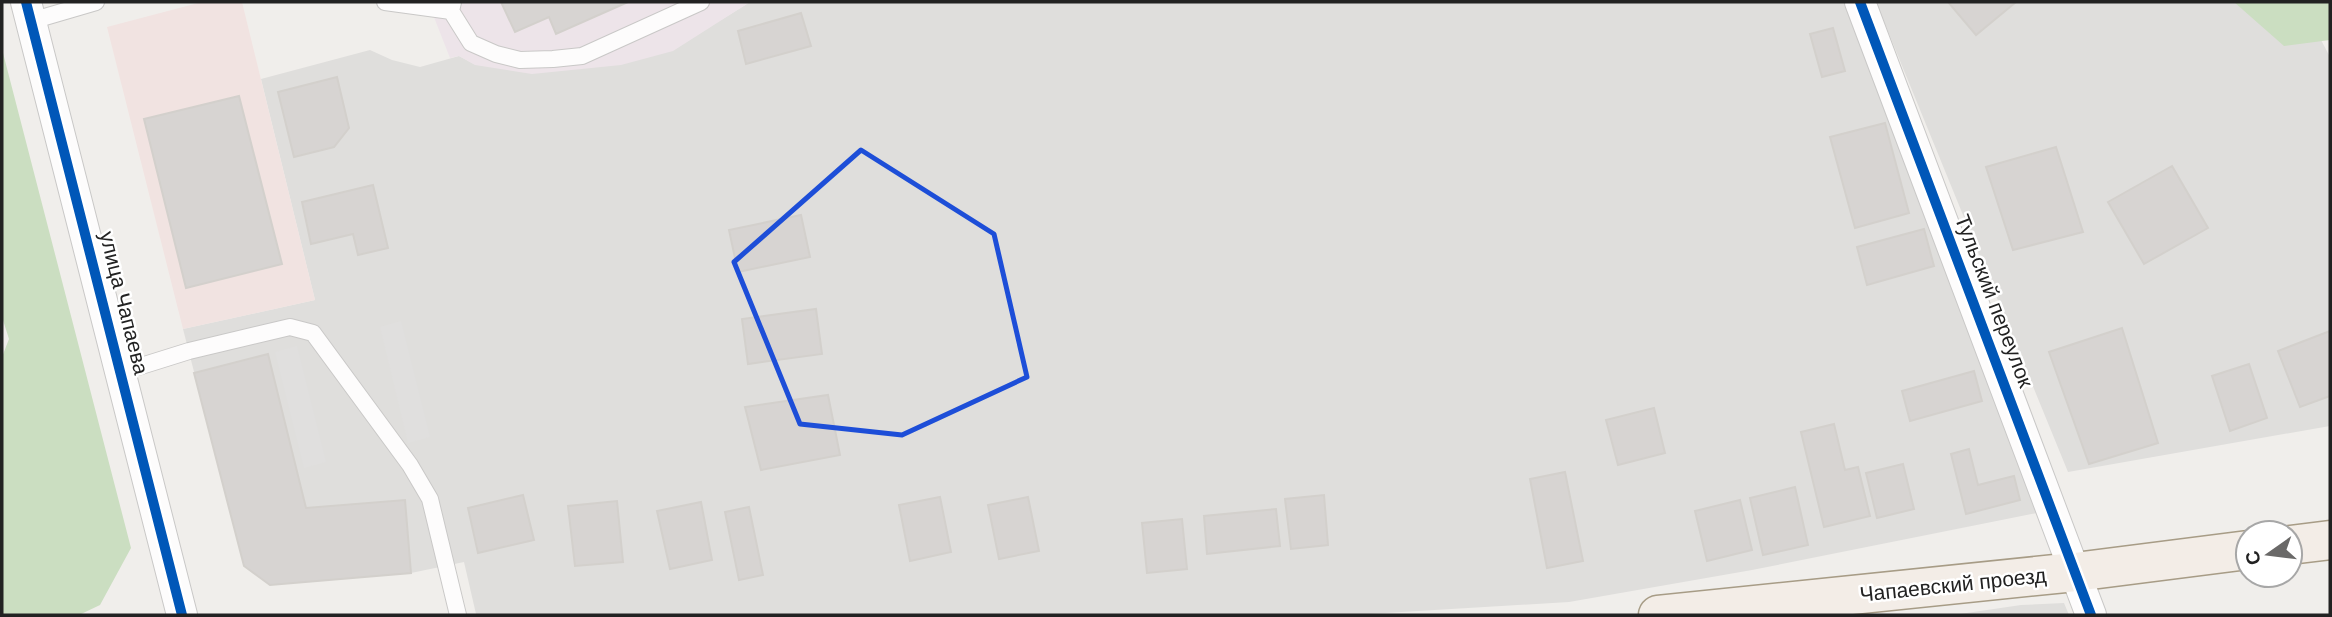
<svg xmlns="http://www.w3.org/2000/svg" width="2332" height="617" font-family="Helvetica,sans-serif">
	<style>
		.residential { fill: #dfdedc }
		.commercial { fill: #f1e3e1 }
		.industrial { fill: #ede4e9 }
		.forest { fill: #cbdec1 }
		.parking { fill: #e0dfde }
		.building { fill: #d7d4d2; stroke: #d3d0cc; stroke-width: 2 }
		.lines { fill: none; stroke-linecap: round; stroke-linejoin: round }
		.service-casing { stroke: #c9c8c7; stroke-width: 18 }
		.minor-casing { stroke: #c9c8c7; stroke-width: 32 }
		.primary-casing { stroke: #a79c86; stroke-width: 41 }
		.service { stroke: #fdfcfc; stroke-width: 16 }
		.minor { stroke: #fdfcfc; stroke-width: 30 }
		.primary { stroke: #f3ede7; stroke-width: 38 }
		.cycleway-casing { stroke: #fff; stroke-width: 15 }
		.cycleway { stroke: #0057b8; stroke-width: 10 }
		.marked { fill: none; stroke: #1d4ed8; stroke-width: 5; stroke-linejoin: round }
		.labels { text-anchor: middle; stroke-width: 5; stroke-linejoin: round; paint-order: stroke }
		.street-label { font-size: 21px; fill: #222; stroke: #fff }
	</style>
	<rect width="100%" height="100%" fill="#f0eeeb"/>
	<path class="residential" d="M750,2H1847L2037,513L1752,570L1569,602L1352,615H479L476,614L464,562L411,573L270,585L244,566L183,329L315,300L261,79L370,50L392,60L420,67L459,56L476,65L721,20Z
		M1876,2H2301L2330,57V426L2068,472Z
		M2064,603L2069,615H1953L2021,605Z"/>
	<path class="commercial" d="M202,2H242L315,300L183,329L107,27Z"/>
	<path class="industrial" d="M428,2H750L673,51L621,65L532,74L475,65L459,56L450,58Z"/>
	<path class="forest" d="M2234,2H2330V40L2284,46Z
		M2,49L131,548L100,605L79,615H2V357L9,339L2,317Z"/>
	<path class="parking" d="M401,321L430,437L408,443L380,327Z
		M297,346L326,462L304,468L275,352Z"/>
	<path class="building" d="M501,2H628L556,34L549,17L515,32Z
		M1948,2H2016L1976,35Z
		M801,13L811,46L746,64L738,31Z
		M1833,28L1845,71L1822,77L1810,34Z
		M337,77L349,128L334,147L294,157L278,92Z
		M239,96L282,264L186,288L144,119Z
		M1885,123L1909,213L1855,228L1830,137Z
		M2056,147L2083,232L2013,250L1986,167Z
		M2172,166L2208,228L2144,264L2108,202Z
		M373,185L388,248L358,255L353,234L311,244L302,202Z
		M801,215L810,257L738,272L729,230Z
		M1924,229L1934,266L1867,285L1857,247Z
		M816,309L822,354L748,364L742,319Z
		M2122,328L2158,443L2089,464L2049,352Z
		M2330,331V396L2300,407L2278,351Z
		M268,354L306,508L405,500L411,573L270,585L244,566L194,373Z
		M2249,364L2267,418L2230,431L2212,376Z
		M1974,371L1982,401L1910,421L1902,391Z
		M828,395L840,455L761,470L745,407Z
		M1654,408L1665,453L1618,465L1606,420Z
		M1834,424L1845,470L1858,467L1870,516L1824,527L1801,432Z
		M1969,449L1978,485L2014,476L2020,500L1966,514L1951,454Z
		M1903,464L1914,509L1877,518L1866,473Z
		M1565,472L1583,561L1547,568L1530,479Z
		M1795,487L1808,545L1763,555L1750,498Z
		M523,495L534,540L478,553L468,508Z
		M1324,495L1328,545L1291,549L1285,499Z
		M940,497L951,552L910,561L899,505Z
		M1028,497L1039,551L999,559L988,505Z
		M1740,500L1752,550L1707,561L1695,511Z
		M617,501L623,562L575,566L568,506Z
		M701,502L712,560L670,569L657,511Z
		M749,507L763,575L739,580L725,512Z
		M1276,509L1280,546L1207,554L1204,516Z
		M1182,519L1187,569L1147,573L1142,523Z"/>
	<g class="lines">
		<g class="service-casing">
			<path id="service" d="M385,2L451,11
				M453,2L451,11L471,43L496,54L520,60L553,59L582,56L701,2
				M31,21L96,2
				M122,372L189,351L290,327L313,333L410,465L430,499L458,615"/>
		</g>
		<g class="minor-casing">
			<path id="minor" d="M26,2L182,615
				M1860,2L2091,615"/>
		</g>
		<g class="primary-casing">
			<path id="primary" d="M2290,545L2330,540
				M1658,615L2075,572L2248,550"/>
		</g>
		<use href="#service" class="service"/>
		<use href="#minor" class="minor"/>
		<use href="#primary" class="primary"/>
		<g class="cycleway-casing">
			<path id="cycleway" d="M26,2L182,615
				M1860,2L2091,615"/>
		</g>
		<use href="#cycleway" class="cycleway"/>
	</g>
	<path class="marked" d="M861,150L994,234L1027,377L902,435L800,424L734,262Z"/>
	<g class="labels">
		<g class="street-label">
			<text transform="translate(1994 301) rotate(69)" y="7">Тульский переулок</text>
			<text transform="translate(124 303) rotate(76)" y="7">улица Чапаева</text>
			<text transform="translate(1953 585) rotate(-6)" y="7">Чапаевский проезд</text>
		</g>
	</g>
	<rect width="2332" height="617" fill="none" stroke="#222222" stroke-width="7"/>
	<g transform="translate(2269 554) rotate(256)"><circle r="33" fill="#ffffff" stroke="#a7a7a7" stroke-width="2"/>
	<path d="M0-5L12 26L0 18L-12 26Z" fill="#6a6968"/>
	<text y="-10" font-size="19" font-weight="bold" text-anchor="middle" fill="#222222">С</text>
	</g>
</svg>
